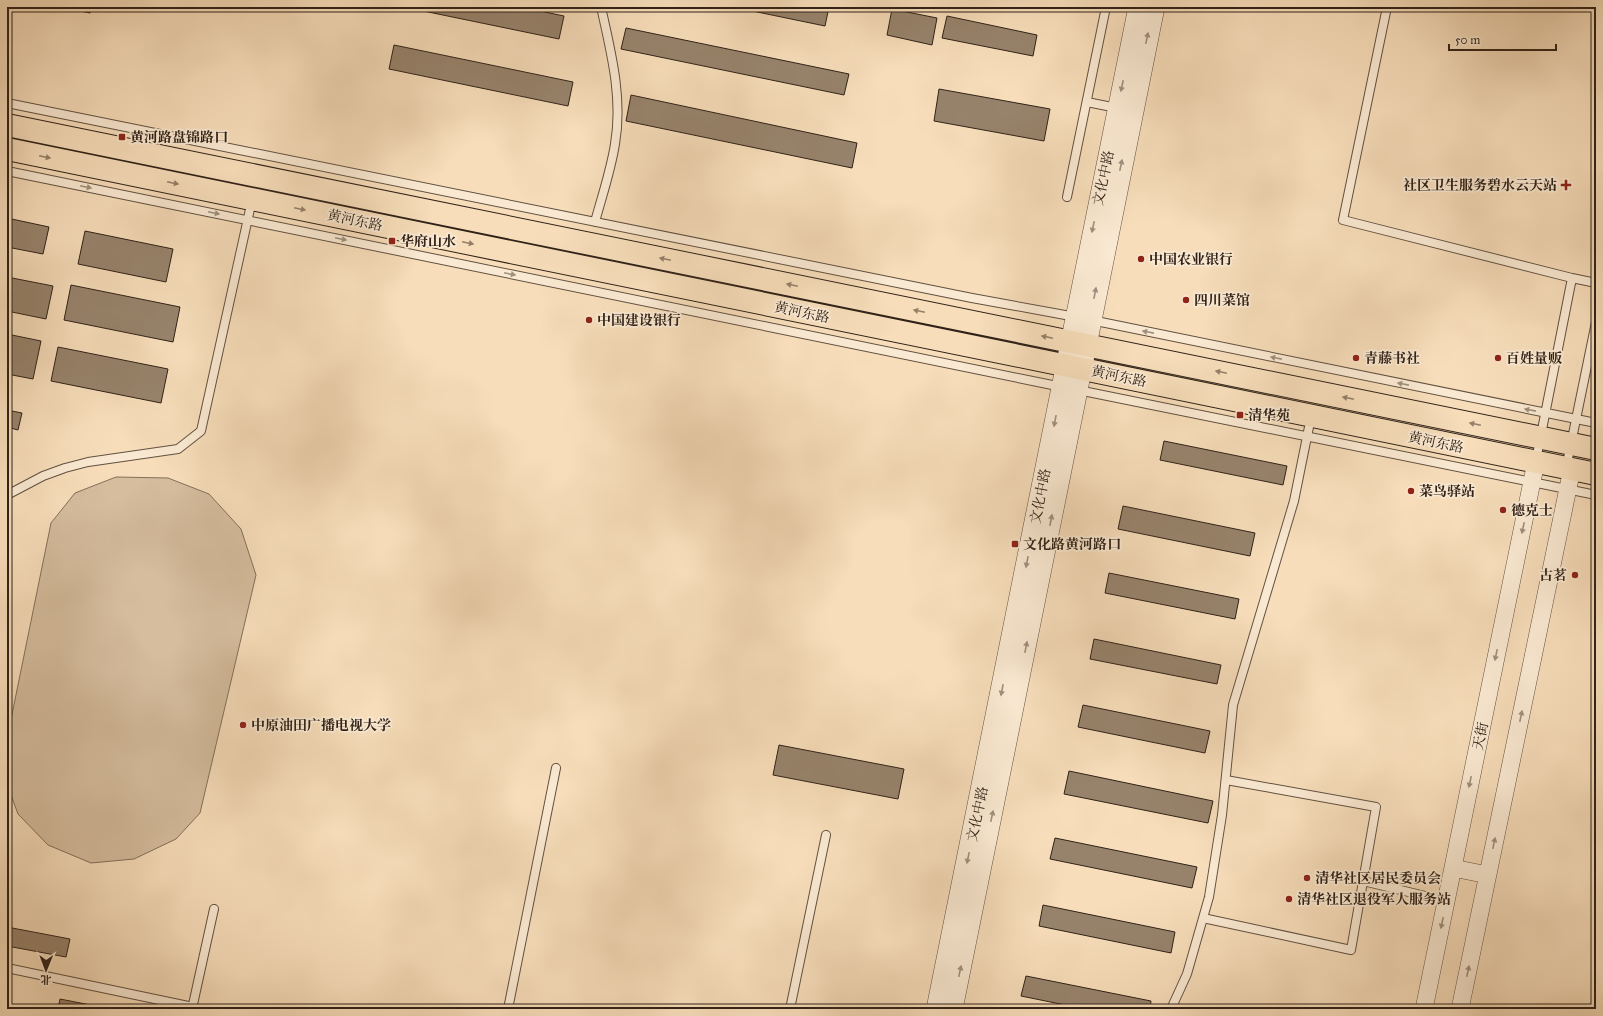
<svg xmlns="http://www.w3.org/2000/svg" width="1603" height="1016" font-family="'IM FELL Great Primer','Noto Serif SC',serif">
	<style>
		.green { fill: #d5bd9e; stroke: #82705b }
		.building { fill: #97836c; stroke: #302218 }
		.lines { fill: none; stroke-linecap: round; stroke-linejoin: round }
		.service-casing { stroke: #625140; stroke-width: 10 }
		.minor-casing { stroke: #625140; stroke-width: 18 }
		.tertiary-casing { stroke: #625140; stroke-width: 22 }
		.primary-casing { stroke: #302218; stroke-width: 24 }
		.service { stroke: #fae9d2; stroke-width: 8 }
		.minor { stroke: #fae9d2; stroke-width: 17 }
		.tertiary { stroke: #fae9d2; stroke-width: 21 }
		.primary { stroke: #f7ddba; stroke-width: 22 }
		.oneway { fill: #9f8f7e }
		.oneway2 { fill: #948069 }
		.poi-dot { fill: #8f2418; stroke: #fae9d2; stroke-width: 1.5 }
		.labels { text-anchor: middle; stroke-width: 3.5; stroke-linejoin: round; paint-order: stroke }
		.poi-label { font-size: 14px; font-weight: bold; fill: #302218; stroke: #fae9d2; text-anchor: start }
		.street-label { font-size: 14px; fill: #302218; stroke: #fae9d2 }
	</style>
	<rect width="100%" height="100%" fill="#f7ddba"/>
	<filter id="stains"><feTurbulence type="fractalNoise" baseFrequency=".005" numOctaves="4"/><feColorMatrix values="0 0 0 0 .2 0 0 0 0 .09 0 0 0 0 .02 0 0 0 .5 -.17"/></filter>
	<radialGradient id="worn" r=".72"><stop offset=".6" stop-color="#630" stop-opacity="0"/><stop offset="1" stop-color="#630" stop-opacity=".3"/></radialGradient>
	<path class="green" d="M116,477L168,478L209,494L241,529L256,575L200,813L176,839L134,859L91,863L48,845L18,814L7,784V739L51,523L75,493Z"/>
	<path class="building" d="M61,7H91L90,13Z
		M404,7H521L564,16L559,39Z
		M733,7H829L825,26Z
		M892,9L937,18L932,45L887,35Z
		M947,16L1037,35L1033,56L942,38Z
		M626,28L849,74L844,95L621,49Z
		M394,45L573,82L568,106L389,69Z
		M939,89L1050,109L1044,141L934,121Z
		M631,95L857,143L852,168L626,121Z
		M7,218L49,227L43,254L7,247Z
		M85,231L173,249L166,282L78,264Z
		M7,277L53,286L46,319L7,311Z
		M71,285L180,307L173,342L64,320Z
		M7,334L41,341L33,379L7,374Z
		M58,347L168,369L161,403L51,381Z
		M7,410L22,413L18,430L7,427Z
		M1164,441L1287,466L1283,485L1160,460Z
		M1123,506L1255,533L1250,556L1118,529Z
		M1109,573L1239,599L1235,619L1105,593Z
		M1094,639L1221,665L1217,684L1090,659Z
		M1083,705L1210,731L1205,753L1078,727Z
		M779,745L904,769L898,799L773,775Z
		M1069,771L1213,801L1208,823L1064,794Z
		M1055,838L1197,867L1192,888L1050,859Z
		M1043,905L1175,932L1171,953L1039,926Z
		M7,927L70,939L66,957L7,946Z
		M1026,976L1151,1001L1150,1009H1085L1021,996Z
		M60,999L111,1009H58Z"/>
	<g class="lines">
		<g class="service-casing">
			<path id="service" d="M1387,7L1343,220L1572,278L1596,283
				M1087,102L1117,108
				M7,103L972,298L1076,317
				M7,171L1062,387
				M1067,197L1106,7
				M595,222C602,196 611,170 615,144C623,98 611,52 601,7
				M1091,320L1596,423
				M1078,390L1596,495
				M1536,460L1572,278
				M1566,468L1596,322
				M7,500V495L43,476L65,468L88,462L178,449L201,431L252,200
				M1363,881L1446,901
				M1203,918L1351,950L1376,807L1226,780
				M7,968L193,1007
				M192,1009L214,909
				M508,1009L556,768
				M790,1009L826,835
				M1171,1009L1187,974L1209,897L1222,815L1233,705L1294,501L1311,417"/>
		</g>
		<g class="minor-casing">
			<path id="minor" d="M1453,868L1488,875
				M1424,1009L1536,462
				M1460,1009L1572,469"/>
		</g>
		<g class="tertiary-casing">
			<path id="tertiary" d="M937,1009C1006,675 1069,341 1139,7
				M952,1009C1022,675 1085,341 1154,7"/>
		</g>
		<g class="primary-casing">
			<path id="primary" d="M7,125L1596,449
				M7,149L1596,474"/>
		</g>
		<use href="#service" class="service"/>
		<use href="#minor" class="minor"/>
		<use href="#tertiary" class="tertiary"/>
		<use href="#primary" class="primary"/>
	</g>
	<defs><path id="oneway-solid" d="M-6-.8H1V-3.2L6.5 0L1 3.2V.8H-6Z"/></defs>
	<g class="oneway">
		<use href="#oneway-solid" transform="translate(1147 38) rotate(-78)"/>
		<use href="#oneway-solid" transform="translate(1122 86) rotate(102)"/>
		<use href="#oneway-solid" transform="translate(1121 165) rotate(-78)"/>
		<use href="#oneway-solid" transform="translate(86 187) rotate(12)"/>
		<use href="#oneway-solid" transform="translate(214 213) rotate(12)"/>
		<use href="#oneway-solid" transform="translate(1093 227) rotate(102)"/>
		<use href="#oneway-solid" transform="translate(341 239) rotate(12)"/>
		<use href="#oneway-solid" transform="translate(510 274) rotate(12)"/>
		<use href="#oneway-solid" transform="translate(1095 293) rotate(-79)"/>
		<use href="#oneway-solid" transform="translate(1148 332) rotate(-169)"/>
		<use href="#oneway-solid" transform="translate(1276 358) rotate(-169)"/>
		<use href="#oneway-solid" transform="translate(1403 384) rotate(-169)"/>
		<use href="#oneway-solid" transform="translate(1530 410) rotate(-169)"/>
		<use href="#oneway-solid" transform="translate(1055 421) rotate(101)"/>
		<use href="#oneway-solid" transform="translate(1051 520) rotate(-79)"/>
		<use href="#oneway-solid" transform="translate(1523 528) rotate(102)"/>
		<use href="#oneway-solid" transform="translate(1027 562) rotate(101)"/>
		<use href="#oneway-solid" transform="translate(1026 647) rotate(-79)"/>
		<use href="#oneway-solid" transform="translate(1496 655) rotate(102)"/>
		<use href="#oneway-solid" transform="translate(1002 690) rotate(101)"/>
		<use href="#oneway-solid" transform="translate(1521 716) rotate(-78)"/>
		<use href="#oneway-solid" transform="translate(1470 782) rotate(102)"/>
		<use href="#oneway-solid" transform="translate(992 816) rotate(-78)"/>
		<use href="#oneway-solid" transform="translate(1494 843) rotate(-78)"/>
		<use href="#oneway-solid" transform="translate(968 858) rotate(102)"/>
		<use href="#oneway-solid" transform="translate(1442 923) rotate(102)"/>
		<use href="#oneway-solid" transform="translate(960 971) rotate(-78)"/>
		<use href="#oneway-solid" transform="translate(1468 971) rotate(-78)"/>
	</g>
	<g class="oneway2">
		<use href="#oneway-solid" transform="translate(45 157) rotate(12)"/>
		<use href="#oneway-solid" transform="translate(173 183) rotate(12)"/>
		<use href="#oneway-solid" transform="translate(300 209) rotate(12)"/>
		<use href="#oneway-solid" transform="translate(468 243) rotate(12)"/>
		<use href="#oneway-solid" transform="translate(665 259) rotate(-168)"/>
		<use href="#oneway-solid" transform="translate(792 285) rotate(-168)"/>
		<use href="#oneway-solid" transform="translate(919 311) rotate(-168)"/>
		<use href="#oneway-solid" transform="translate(1047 337) rotate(-168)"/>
		<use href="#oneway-solid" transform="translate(1221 372) rotate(-168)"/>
		<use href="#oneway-solid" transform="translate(1348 398) rotate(-168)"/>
		<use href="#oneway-solid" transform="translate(1475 424) rotate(-168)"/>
	</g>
	<g class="poi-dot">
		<rect x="118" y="133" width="8" height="8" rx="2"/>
		<path d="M1564 179h4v4h4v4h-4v4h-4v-4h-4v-4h4z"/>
		<rect x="388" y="237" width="8" height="8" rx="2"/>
		<circle cx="1141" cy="259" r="4"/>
		<circle cx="1186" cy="300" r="4"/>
		<circle cx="589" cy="320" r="4"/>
		<circle cx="1356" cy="358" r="4"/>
		<circle cx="1498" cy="358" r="4"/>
		<rect x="1236" y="411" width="8" height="8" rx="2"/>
		<circle cx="1411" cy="491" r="4"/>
		<circle cx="1503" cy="510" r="4"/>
		<rect x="1011" y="540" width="8" height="8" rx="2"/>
		<circle cx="1575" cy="575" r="4"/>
		<circle cx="243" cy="725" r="4"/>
		<circle cx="1307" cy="878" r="4"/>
		<circle cx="1289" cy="899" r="4"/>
	</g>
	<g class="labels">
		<g class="poi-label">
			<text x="130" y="142">黄河路盘锦路口</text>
			<text x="1557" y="190" text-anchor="end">社区卫生服务碧水云天站</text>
			<text x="400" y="246">华府山水</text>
			<text x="1149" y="264">中国农业银行</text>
			<text x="1194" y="305">四川菜馆</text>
			<text x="597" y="325">中国建设银行</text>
			<text x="1364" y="363">青藤书社</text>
			<text x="1506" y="363">百姓量贩</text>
			<text x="1248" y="420">清华苑</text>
			<text x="1419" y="496">菜鸟驿站</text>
			<text x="1511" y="515">德克士</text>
			<text x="1023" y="549">文化路黄河路口</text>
			<text x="1567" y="580" text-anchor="end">古茗</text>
			<text x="251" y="730">中原油田广播电视大学</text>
			<text x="1315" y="883">清华社区居民委员会</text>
			<text x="1297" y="904">清华社区退役军人服务站</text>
		</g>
		<g class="street-label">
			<text transform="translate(1103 178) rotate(-78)" y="5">文化中路</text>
			<text transform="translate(355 220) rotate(12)" y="5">黄河东路</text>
			<text transform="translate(802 312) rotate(12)" y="5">黄河东路</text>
			<text transform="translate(1119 376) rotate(12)" y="5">黄河东路</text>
			<text transform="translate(1436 442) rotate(12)" y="5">黄河东路</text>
			<text transform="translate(1040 496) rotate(-79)" y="5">文化中路</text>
			<text transform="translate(1480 736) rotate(-78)" y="5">天街</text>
			<text transform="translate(977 814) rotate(-78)" y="5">文化中路</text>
		</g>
	</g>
	<rect width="1603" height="1016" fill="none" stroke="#f7ddba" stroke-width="24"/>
	<rect x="8" y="8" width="1587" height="1000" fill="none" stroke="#302218" stroke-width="2"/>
	<rect x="12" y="12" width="1579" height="992" fill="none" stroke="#302218"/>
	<g transform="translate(46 970) rotate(181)" stroke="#fae9d2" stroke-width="3" paint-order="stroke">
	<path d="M0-3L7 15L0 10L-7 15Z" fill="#302218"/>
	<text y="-6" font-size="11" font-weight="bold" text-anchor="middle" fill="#302218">北</text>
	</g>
	<path d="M1449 44v6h107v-6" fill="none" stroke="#302218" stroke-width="2"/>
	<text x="1455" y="44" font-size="12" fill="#302218" stroke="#fae9d2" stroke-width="3" paint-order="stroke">50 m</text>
	<rect width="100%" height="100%" filter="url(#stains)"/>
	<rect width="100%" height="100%" fill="url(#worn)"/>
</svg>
